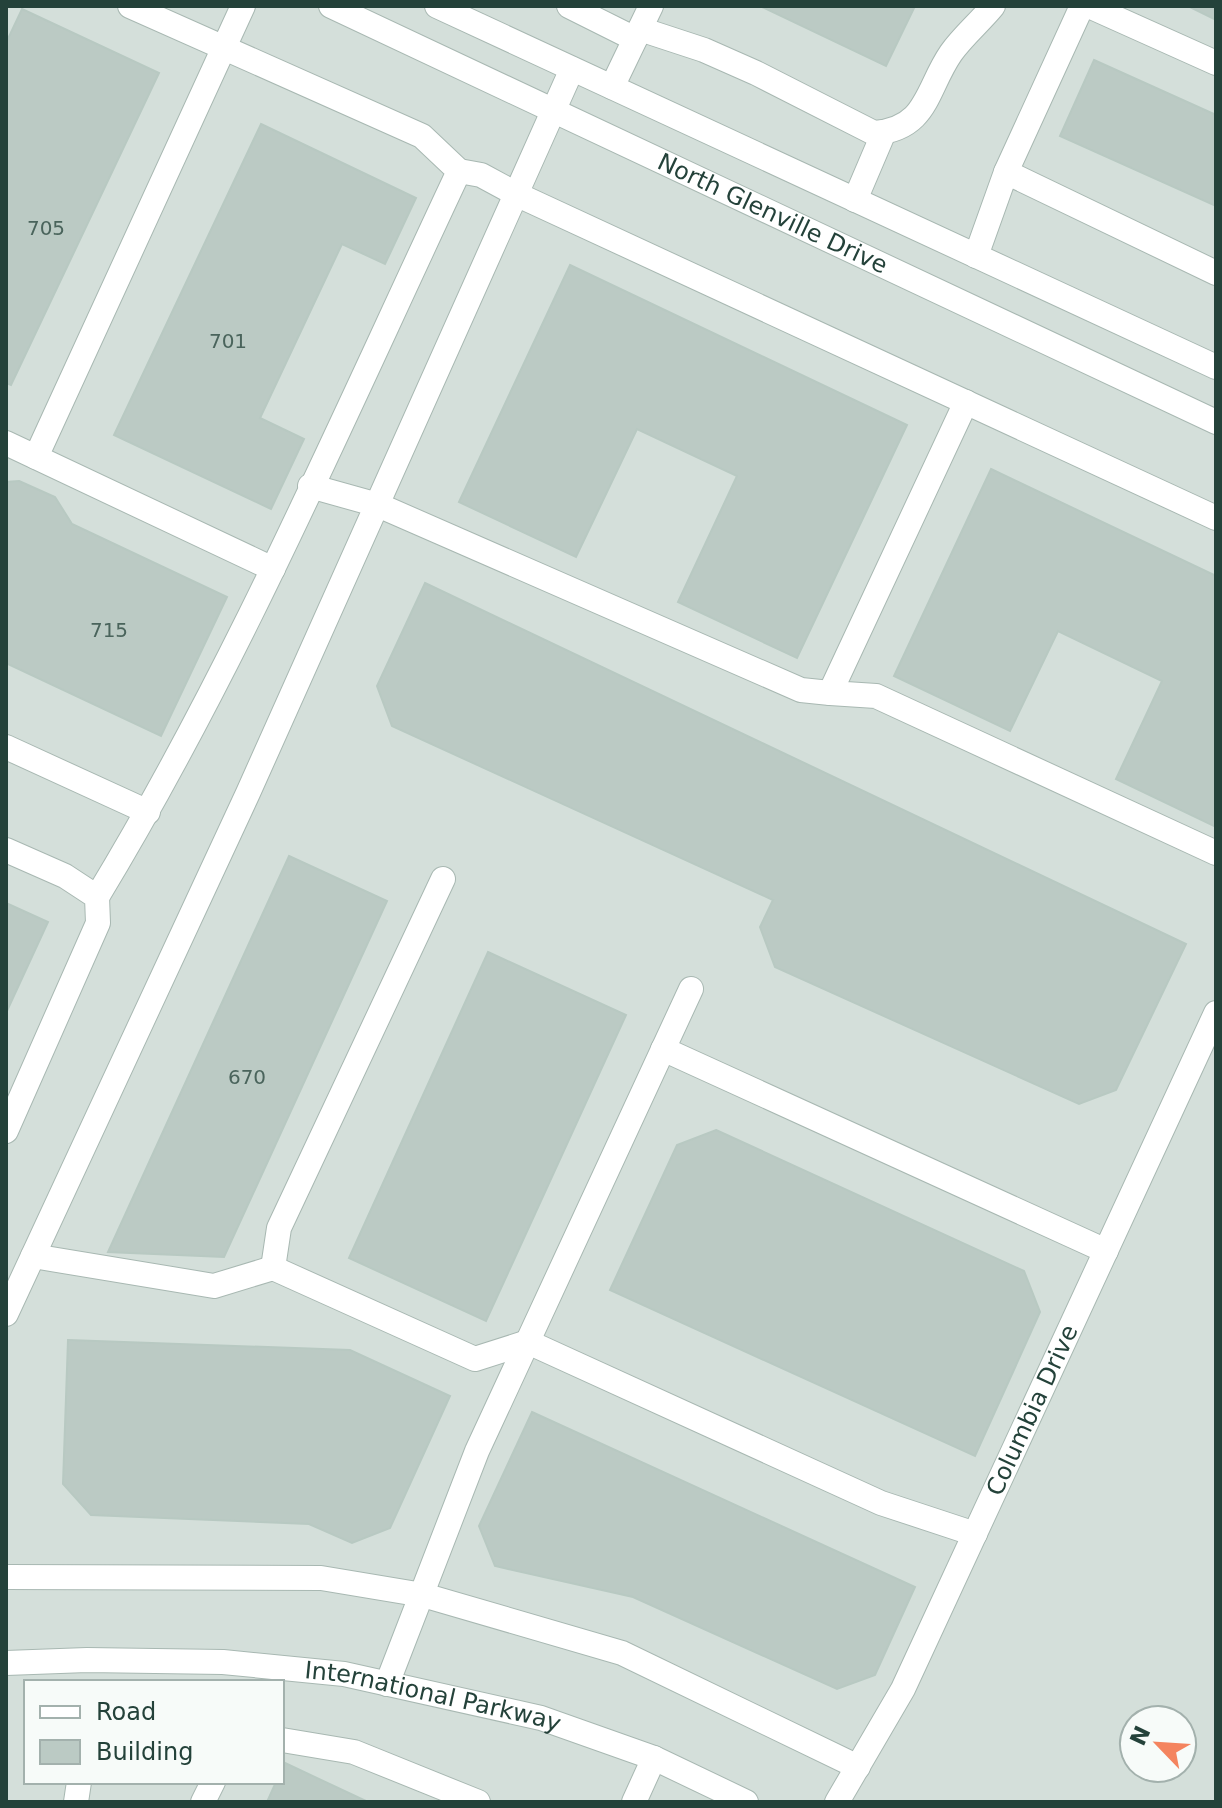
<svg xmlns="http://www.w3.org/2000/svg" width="1222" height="1808" font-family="'DejaVu Sans',sans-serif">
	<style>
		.built { fill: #d4dfda; fill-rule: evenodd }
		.building { fill: #bbcac4; stroke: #b8c9c2; stroke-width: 2 }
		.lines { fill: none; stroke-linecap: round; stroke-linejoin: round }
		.minor-casing { stroke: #a8b8b2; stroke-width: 26 }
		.minor { stroke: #fff; stroke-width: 24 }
		.labels { text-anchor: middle; stroke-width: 6; stroke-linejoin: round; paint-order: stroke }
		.number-label { font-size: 20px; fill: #4a645c }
		.street-label { font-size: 24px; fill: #24423a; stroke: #f7fbf9 }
	</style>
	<rect width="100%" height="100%" fill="#e6efeb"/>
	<path class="built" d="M6,6H1216V1802H6ZM26,1682H282V1782H26ZM1134,1720H1182V1768H1134Z"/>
	<path class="building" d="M760,6H915L886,66Z
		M1188,6H1216V20Z
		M22,9L159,73L11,385L6,383V43Z
		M1094,60L1216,115V206L1060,136Z
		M261,124L416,198L385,264L342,244L260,418L304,439L271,509L114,435Z
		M570,265L907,425L797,658L678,602L737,476L637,429L576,557L459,502Z
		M991,469L1216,576V827L1116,779L1162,681L1058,631L1010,731L894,676Z
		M19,481L55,497L72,524L227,597L161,736L6,663V482Z
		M425,583L1186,944L1116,1090L1079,1104L775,967L760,927L773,900L392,726L377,686Z
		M289,856L387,901L224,1257L108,1252Z
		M6,903L48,922L6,1013Z
		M488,952L626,1015L486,1321L349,1258Z
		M716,1130L1024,1271L1040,1312L975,1456L610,1290L677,1145Z
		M68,1340L350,1350L450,1396L390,1528L352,1543L309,1524L91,1515L63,1484Z
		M532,1412L915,1587L875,1675L837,1689L633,1597L495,1566L479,1526Z
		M285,1763L368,1802H267L276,1782H282Z"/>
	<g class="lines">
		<g class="minor-casing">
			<g id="minor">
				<path id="s1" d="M331,6L1216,422"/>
				<path d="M437,6L1216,367"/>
				<path d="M569,6L635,39"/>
				<path d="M1089,6L1216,63"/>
				<path d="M640,29L704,50L756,73L874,133C928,129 926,89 951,53C963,36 980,22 993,6"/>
				<path d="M612,87L651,6"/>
				<path d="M459,171L481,175L518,195L1216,518"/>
				<path d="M1006,172L1082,6"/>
				<path d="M855,200L884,132"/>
				<path d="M976,256L1006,172L1216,273"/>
				<path d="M966,402L830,693L876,696L1216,853"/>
				<path d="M6,443L273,569"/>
				<path d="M36,457L243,6"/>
				<path d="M310,486L378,505L801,690L830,693"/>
				<path d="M6,747L148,812"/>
				<path d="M6,850L65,876L97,897L98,923L6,1131"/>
				<path d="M97,897C237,666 344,415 459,171L422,136L130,6"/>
				<path d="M663,1049L1106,1251"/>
				<path d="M33,1256L214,1286L273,1268L475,1359L528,1342L881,1503L975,1534"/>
				<path d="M273,1268L279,1228L443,879"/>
				<path d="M6,1314L248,793L572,69"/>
				<path d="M6,1577L321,1578L423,1595L622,1653L858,1767"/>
				<path id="s2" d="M6,1663L87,1660L223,1662L344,1674L541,1718L654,1758L746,1802"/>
				<path d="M387,1684L477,1451L691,989"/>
				<path d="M282,1740L354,1752L478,1802"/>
				<path d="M76,1802L79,1782"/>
				<path d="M203,1802L213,1782"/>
				<path d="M634,1802L654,1758"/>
				<path id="s3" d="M837,1802L903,1689L1216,1013"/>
			</g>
		</g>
		<use href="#minor" class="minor"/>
	</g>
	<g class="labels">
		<g class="number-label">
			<text x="46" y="235">705</text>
			<text x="228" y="348">701</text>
			<text x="109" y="637">715</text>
			<text x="247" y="1084">670</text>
		</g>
		<g class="street-label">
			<text dy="8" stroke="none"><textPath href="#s1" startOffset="488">North Glenville Drive</textPath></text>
			<text dy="8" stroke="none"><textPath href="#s3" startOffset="438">Columbia Drive</textPath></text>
			<text dy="8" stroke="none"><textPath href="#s2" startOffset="430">International Parkway</textPath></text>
		</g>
	</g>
	<rect width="1222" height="1808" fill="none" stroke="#24423a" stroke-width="16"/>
	<rect x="24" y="1680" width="260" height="104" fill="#f7fbf9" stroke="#a3b1ad" stroke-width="2"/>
	<rect x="40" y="1706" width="40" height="12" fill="#ffffff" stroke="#a3b1ad" stroke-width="2"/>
	<text x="96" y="1720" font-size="24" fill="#24423a">Road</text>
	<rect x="40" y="1740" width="40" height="24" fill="#bbcac4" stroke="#a3b1ad" stroke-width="2"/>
	<text x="96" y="1760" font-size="24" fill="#24423a">Building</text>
	<g transform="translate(1158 1744) rotate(295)"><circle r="38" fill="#f7fbf9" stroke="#a3b1ad" stroke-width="2"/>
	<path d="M0-6L14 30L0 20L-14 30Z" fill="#f4845f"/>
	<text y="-12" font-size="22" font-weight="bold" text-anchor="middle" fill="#24423a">N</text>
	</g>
</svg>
